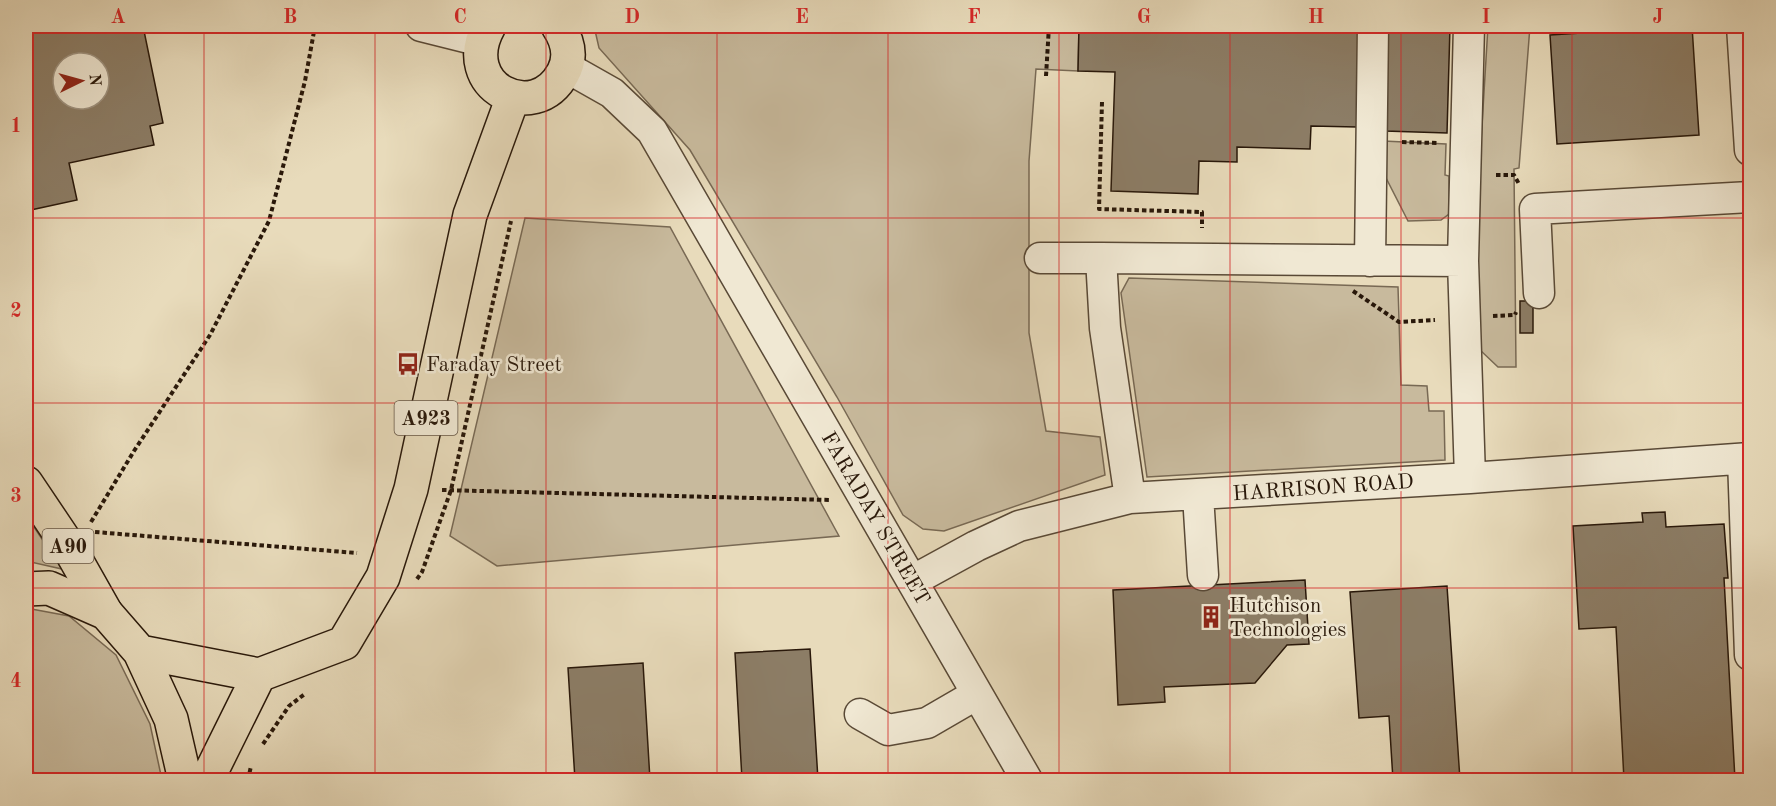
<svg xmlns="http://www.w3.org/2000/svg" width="1776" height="806" font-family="'Old Standard TT',serif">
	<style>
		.green { fill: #c8ba9d; stroke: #786954; stroke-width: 1.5 }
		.building { fill: #8c7d66; stroke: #29180a; stroke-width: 1.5; fill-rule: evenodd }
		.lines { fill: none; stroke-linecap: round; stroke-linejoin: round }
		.minor-casing { stroke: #594936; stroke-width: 33 }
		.major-casing { stroke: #29180a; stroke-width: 36 }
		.highway-casing { stroke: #29180a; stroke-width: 36 }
		.path { stroke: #29180a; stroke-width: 4; stroke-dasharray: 4.5 3; stroke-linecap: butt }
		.minor { stroke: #f0e8d3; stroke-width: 30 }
		.major { stroke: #e8dbbb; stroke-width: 33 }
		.highway { stroke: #e8dbbb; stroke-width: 33 }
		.grid { fill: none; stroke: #d62828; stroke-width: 1.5; stroke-opacity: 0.55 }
		.labels { text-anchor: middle; stroke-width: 5; stroke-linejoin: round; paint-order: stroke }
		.shield { fill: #f0e8d3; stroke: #655646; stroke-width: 1.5 }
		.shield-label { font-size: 20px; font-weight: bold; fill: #29180a }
		.poi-label { font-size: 21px; fill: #29180a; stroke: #f0e8d3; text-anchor: start }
		.street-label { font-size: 21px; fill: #29180a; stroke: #f0e8d3 }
		.neatline { fill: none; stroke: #d62828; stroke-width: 2 }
		.grid-label { font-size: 20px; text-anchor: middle; font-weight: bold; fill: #d62828 }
	</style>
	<rect width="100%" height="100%" fill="#e8dbbb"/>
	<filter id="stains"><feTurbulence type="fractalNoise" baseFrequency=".00333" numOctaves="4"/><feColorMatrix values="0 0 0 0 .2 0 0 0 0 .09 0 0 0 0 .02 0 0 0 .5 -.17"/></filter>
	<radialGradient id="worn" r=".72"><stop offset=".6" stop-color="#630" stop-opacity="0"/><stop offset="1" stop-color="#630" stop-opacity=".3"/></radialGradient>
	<path class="green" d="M594,26H1079L1078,71L1036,69L1029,161V333L1046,431L1100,437L1105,475L944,531L923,529L903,515L837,397L690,150L599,48Z
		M1488,26H1530L1519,168L1514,169L1516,367H1498L1480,350L1477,317L1479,175Z
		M1383,141L1446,144L1445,175L1449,176V214L1441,220L1408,221L1381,168Z
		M525,218L670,227L839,536L497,566L450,536Z
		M1129,278L1398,287L1401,385L1427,386L1429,411H1444L1445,460L1147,477L1121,293Z
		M26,515L62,569L26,561Z
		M26,608L69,616L116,655L150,724L162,780H36L26,747Z"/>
	<path class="building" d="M26,26H143L163,123L150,126L154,145L69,163L77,200L26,211ZM63,63H99V99H63Z
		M1079,26H1360L1357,127L1311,126L1310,149L1237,147V162L1199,161L1198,194L1111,191L1115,72L1078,71Z
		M1388,26H1450L1447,133L1385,131Z
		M1692,26L1699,135L1557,144L1550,35Z
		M1520,301H1533V333H1520Z
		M1665,512L1666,527L1724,524L1728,578H1724L1735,780H1624L1616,627L1579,629L1573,526L1643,522L1642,513Z
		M1305,580L1309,644L1287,645L1255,683L1164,687L1165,702L1118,705L1113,590Z
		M1447,586L1460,780H1393L1389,716L1359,718L1350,592Z
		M810,649L818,780H742L735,653Z
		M643,663L650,780H575L568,668Z"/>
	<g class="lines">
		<g class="minor-casing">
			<path id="minor" d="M421,26L481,41
				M1469,26L1463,261L1470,478
				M1742,26L1750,150
				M566,67L612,93L652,131L1027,780
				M1040,258H1101
				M1370,261L1373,26
				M1539,293L1535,209L1750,197
				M1743,459L1750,655
				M1198,495L1203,575
				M1130,498L1105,328L1101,258L1463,261
				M912,581L976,546L1019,526L1130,498L1470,478L1750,458
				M860,714L888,730L927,723L977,694"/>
		</g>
		<g class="major-casing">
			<path id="major" d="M489,26C455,87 535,126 563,73C572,57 568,41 558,26
				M26,589L49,588L106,613L140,652L171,719L185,780
				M140,652L259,675L344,643L383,577L411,489L470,215L513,97
				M207,780L259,675"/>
		</g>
		<g class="highway-casing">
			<path id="highway" d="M26,483L67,544L106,613"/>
		</g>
		<path class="path" d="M1046,76L1049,26
			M1102,102L1099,209L1202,212V228
			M1402,142L1437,143
			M1496,175H1514L1519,184
			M1353,291L1399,322L1435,320
			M1493,316L1515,315L1516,312
			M442,490L830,500
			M91,522L134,451L210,335L269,221L305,81L315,26
			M95,532L357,553
			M417,579L422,572L451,490L511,221
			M263,744L289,706L306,693
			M248,780L251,766"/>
		<use href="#minor" class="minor"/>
		<use href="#major" class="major"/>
		<use href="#highway" class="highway"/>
	</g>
	<path class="grid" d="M204,26V780M375,26V780M546,26V780M717,26V780M888,26V780M1059,26V780M1230,26V780M1401,26V780M1572,26V780M26,218H1750M26,403H1750M26,588H1750"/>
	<defs>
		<g id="bus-bare" transform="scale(1.8)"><path d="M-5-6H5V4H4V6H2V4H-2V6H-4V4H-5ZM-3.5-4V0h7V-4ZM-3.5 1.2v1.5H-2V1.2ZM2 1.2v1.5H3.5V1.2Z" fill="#8f2418" stroke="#f0e8d3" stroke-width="2.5" paint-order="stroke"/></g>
		<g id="building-bare" transform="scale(1.8)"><path d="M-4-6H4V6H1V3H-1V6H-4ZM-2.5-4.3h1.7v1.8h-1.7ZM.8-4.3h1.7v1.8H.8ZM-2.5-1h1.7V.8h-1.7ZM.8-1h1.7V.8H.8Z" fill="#8f2418" stroke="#f0e8d3" stroke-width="2.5" paint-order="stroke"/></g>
	</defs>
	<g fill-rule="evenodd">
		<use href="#bus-bare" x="408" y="364"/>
		<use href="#building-bare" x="1211" y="617"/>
	</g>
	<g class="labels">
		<g class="shield">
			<rect x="394.5" y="401" width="63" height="34" rx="4.5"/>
			<rect x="42.5" y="529" width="51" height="34" rx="4.5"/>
		</g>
		<g class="shield-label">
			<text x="426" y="425">A923</text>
			<text x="68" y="553">A90</text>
		</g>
		<g class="poi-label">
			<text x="426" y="371">Faraday Street</text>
			<text x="1229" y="612">Hutchison<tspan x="1229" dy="24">Technologies</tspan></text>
		</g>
		<g class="street-label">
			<text transform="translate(1323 487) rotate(-4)" y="7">HARRISON ROAD</text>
			<text transform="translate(876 518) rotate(60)" y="7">FARADAY STREET</text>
		</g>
	</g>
	<rect width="1776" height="806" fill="none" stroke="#e8dbbb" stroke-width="66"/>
	<g transform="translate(81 81) rotate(85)"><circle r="28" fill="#f0e8d3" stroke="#a09583" stroke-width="1.5"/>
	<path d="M0-4.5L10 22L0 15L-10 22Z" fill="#8f2418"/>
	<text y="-9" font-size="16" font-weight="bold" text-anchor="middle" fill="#29180a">N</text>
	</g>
	<rect x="33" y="33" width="1710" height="740" class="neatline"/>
	<g class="grid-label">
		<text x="118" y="23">A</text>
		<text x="290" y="23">B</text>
		<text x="460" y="23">C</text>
		<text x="632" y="23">D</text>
		<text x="802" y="23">E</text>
		<text x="974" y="23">F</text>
		<text x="1144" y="23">G</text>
		<text x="1316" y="23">H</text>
		<text x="1486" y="23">I</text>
		<text x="1658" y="23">J</text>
		<text x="16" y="132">1</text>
		<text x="16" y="317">2</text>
		<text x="16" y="502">3</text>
		<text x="16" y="687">4</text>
	</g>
	<rect width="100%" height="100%" filter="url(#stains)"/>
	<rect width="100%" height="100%" fill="url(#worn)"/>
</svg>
